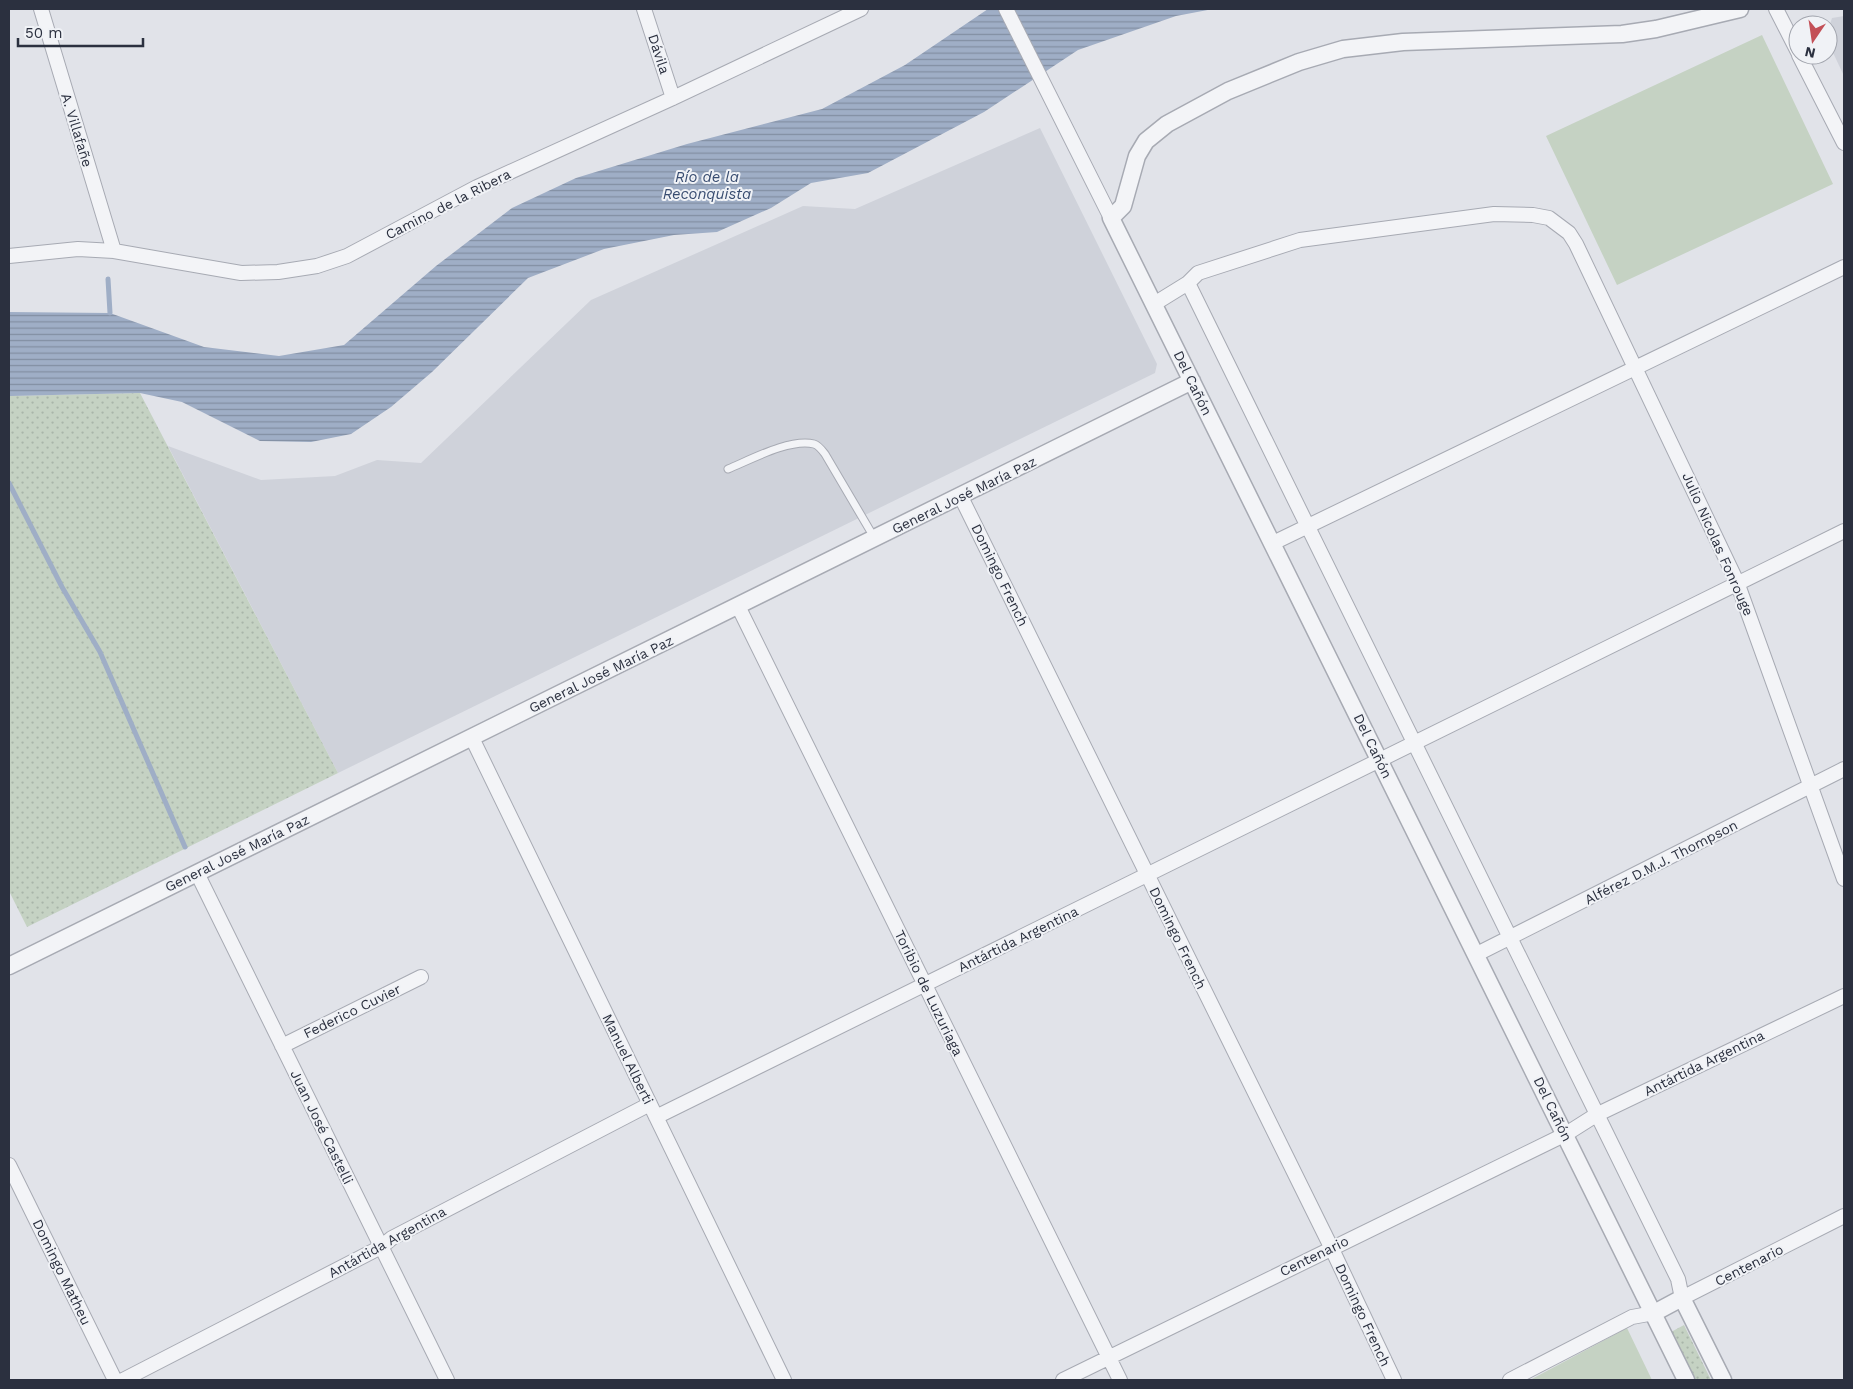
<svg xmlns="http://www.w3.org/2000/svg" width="1853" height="1389" font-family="'Work Sans',sans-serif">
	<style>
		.built { fill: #cfd2da }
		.grass { fill: url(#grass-dots) }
		.garden { fill: #c5d2c3 }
		.water { fill: url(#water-rules) }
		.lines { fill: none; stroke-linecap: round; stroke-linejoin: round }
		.stream { stroke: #9faec6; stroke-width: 5 }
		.service-casing { stroke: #a7aab3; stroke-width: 9 }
		.minor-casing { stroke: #a7aab3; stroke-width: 16 }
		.tertiary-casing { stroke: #a7aab3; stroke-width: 19 }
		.service { stroke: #f3f4f7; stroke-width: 7 }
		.minor { stroke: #f3f4f7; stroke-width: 14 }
		.tertiary { stroke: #f3f4f7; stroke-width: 16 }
		.labels { text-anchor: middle; stroke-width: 4; stroke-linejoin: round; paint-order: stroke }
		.street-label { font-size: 14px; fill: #2b303f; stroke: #f0f2f6 }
		.water-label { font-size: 15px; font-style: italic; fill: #384c70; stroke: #f0f2f6 }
	</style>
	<defs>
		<pattern id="grass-dots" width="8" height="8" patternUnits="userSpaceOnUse" patternTransform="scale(1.25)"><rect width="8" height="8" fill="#c5d2c3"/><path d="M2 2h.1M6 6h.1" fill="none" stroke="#a9b5a9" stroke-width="1.8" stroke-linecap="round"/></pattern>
		<pattern id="water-rules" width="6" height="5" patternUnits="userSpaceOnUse" patternTransform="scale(1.25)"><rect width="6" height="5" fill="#9faec6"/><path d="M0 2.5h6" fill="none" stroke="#828ea2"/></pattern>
	</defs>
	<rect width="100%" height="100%" fill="#e1e3e9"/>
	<path class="built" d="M1844,16V76L1828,42V30L1832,18Z
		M1040,128L1157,364L1155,373L338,773L168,446L261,480L335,476L377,460L421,463L591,300L803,206L855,209Z"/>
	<path class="grass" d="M140,393L338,773L27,927L9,891V396Z
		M1684,1325L1711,1380H1695L1671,1332Z"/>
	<path class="garden" d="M1762,35L1833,184L1617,285L1546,136Z
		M1627,1328L1652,1380H1530Z"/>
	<path class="water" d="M988,9H1213L1176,16L1078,50L984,112L868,173L811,183L771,208L717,232L674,235L604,249L528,278L432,372L391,407L351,434L311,442L260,441L182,402L140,393L9,396V312L110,313L204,347L279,356L344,345L436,266L512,208L576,178L687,144L822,109L905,65Z"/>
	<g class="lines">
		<path class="stream" d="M108,279L110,313
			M9,483L62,587L100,652L185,847"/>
		<g class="service-casing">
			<path id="service" d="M728,469C750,460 790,438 814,444C818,445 822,450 825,454L875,539"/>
		</g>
		<g class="minor-casing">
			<path id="minor" d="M41,9L114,251
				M644,9L673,98
				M1006,9L1111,218
				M1776,9L1798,52
				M1799,55L1844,143
				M9,256L78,249L114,251L241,273L278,272L317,266L347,256L477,187L673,98L861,9
				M1188,283L1678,1279L1682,1298L1844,1216
				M1154,304L1188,283L1198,273L1300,240L1494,214L1533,215L1549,218L1569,233L1576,244L1737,582L1844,879
				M961,497L1331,1247L1394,1380
				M1273,543L1844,267
				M738,606L1120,1380
				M472,738L784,1380
				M197,873L447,1380
				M1477,954L1844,769
				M282,1046L421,977
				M656,1117L1844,531
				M9,1165L115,1380
				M123,1380L381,1247L392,1238L650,1104
				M1063,1380L1566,1134L1596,1115L1844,996
				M1510,1380L1632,1317L1654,1313"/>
		</g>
		<g class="tertiary-casing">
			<path id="tertiary" d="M9,966L1192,381
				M1654,1313L1682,1298L1723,1380
				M1686,1380L1111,218L1123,206L1137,156L1146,141L1167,124L1228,91L1299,62L1343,49L1403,42L1622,34L1656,29L1740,9"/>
		</g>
		<use href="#service" class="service"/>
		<use href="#minor" class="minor"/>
		<use href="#tertiary" class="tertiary"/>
	</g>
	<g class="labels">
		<g class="street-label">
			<text transform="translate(659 54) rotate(72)" y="5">Dávila</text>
			<text transform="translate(77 130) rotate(73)" y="5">A. Villafañe</text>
			<text transform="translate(448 204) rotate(-27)" y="5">Camino de la Ribera</text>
			<text transform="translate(1193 383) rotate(64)" y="5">Del Cañón</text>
			<text transform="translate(964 495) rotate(-26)" y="5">General José María Paz</text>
			<text transform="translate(1718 544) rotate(66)" y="5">Julio Nicolas Fonrouge</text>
			<text transform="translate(1000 575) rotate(64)" y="5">Domingo French</text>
			<text transform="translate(601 674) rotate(-26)" y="5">General José María Paz</text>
			<text transform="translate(1373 746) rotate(64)" y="5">Del Cañón</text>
			<text transform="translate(237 853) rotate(-26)" y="5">General José María Paz</text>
			<text transform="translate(1661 862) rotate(-27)" y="5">Alférez D.M.J. Thompson</text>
			<text transform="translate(1178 938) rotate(64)" y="5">Domingo French</text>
			<text transform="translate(1018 939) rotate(-26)" y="5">Antártida Argentina</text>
			<text transform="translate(929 993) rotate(64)" y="5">Toribio de Luzuriaga</text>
			<text transform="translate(352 1011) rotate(-26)" y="5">Federico Cuvier</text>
			<text transform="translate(628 1059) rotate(64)" y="5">Manuel Alberti</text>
			<text transform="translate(1704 1063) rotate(-26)" y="5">Antártida Argentina</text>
			<text transform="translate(1553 1109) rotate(64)" y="5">Del Cañón</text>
			<text transform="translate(322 1127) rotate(64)" y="5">Juan José Castelli</text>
			<text transform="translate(387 1242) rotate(-29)" y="5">Antártida Argentina</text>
			<text transform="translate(1314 1256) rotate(-26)" y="5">Centenario</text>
			<text transform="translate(1749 1265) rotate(-27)" y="5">Centenario</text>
			<text transform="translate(62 1272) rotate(64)" y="5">Domingo Matheu</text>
			<text transform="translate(1363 1315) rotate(65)" y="5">Domingo French</text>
		</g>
		<g class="water-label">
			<text x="707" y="182">Río de la<tspan x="707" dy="17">Reconquista</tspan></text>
		</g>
	</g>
	<rect width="1853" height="1389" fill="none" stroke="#2b303f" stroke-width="20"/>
	<g transform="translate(1813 40) rotate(193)"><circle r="24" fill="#f0f2f6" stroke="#a1a4ad"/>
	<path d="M0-4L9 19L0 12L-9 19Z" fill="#c35057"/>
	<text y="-8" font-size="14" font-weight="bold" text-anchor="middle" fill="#2b303f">N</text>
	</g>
	<path d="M18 38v8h125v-8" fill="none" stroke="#2b303f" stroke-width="2.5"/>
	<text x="25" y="38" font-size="15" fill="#2b303f" stroke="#f0f2f6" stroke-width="4" paint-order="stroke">50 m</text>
</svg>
